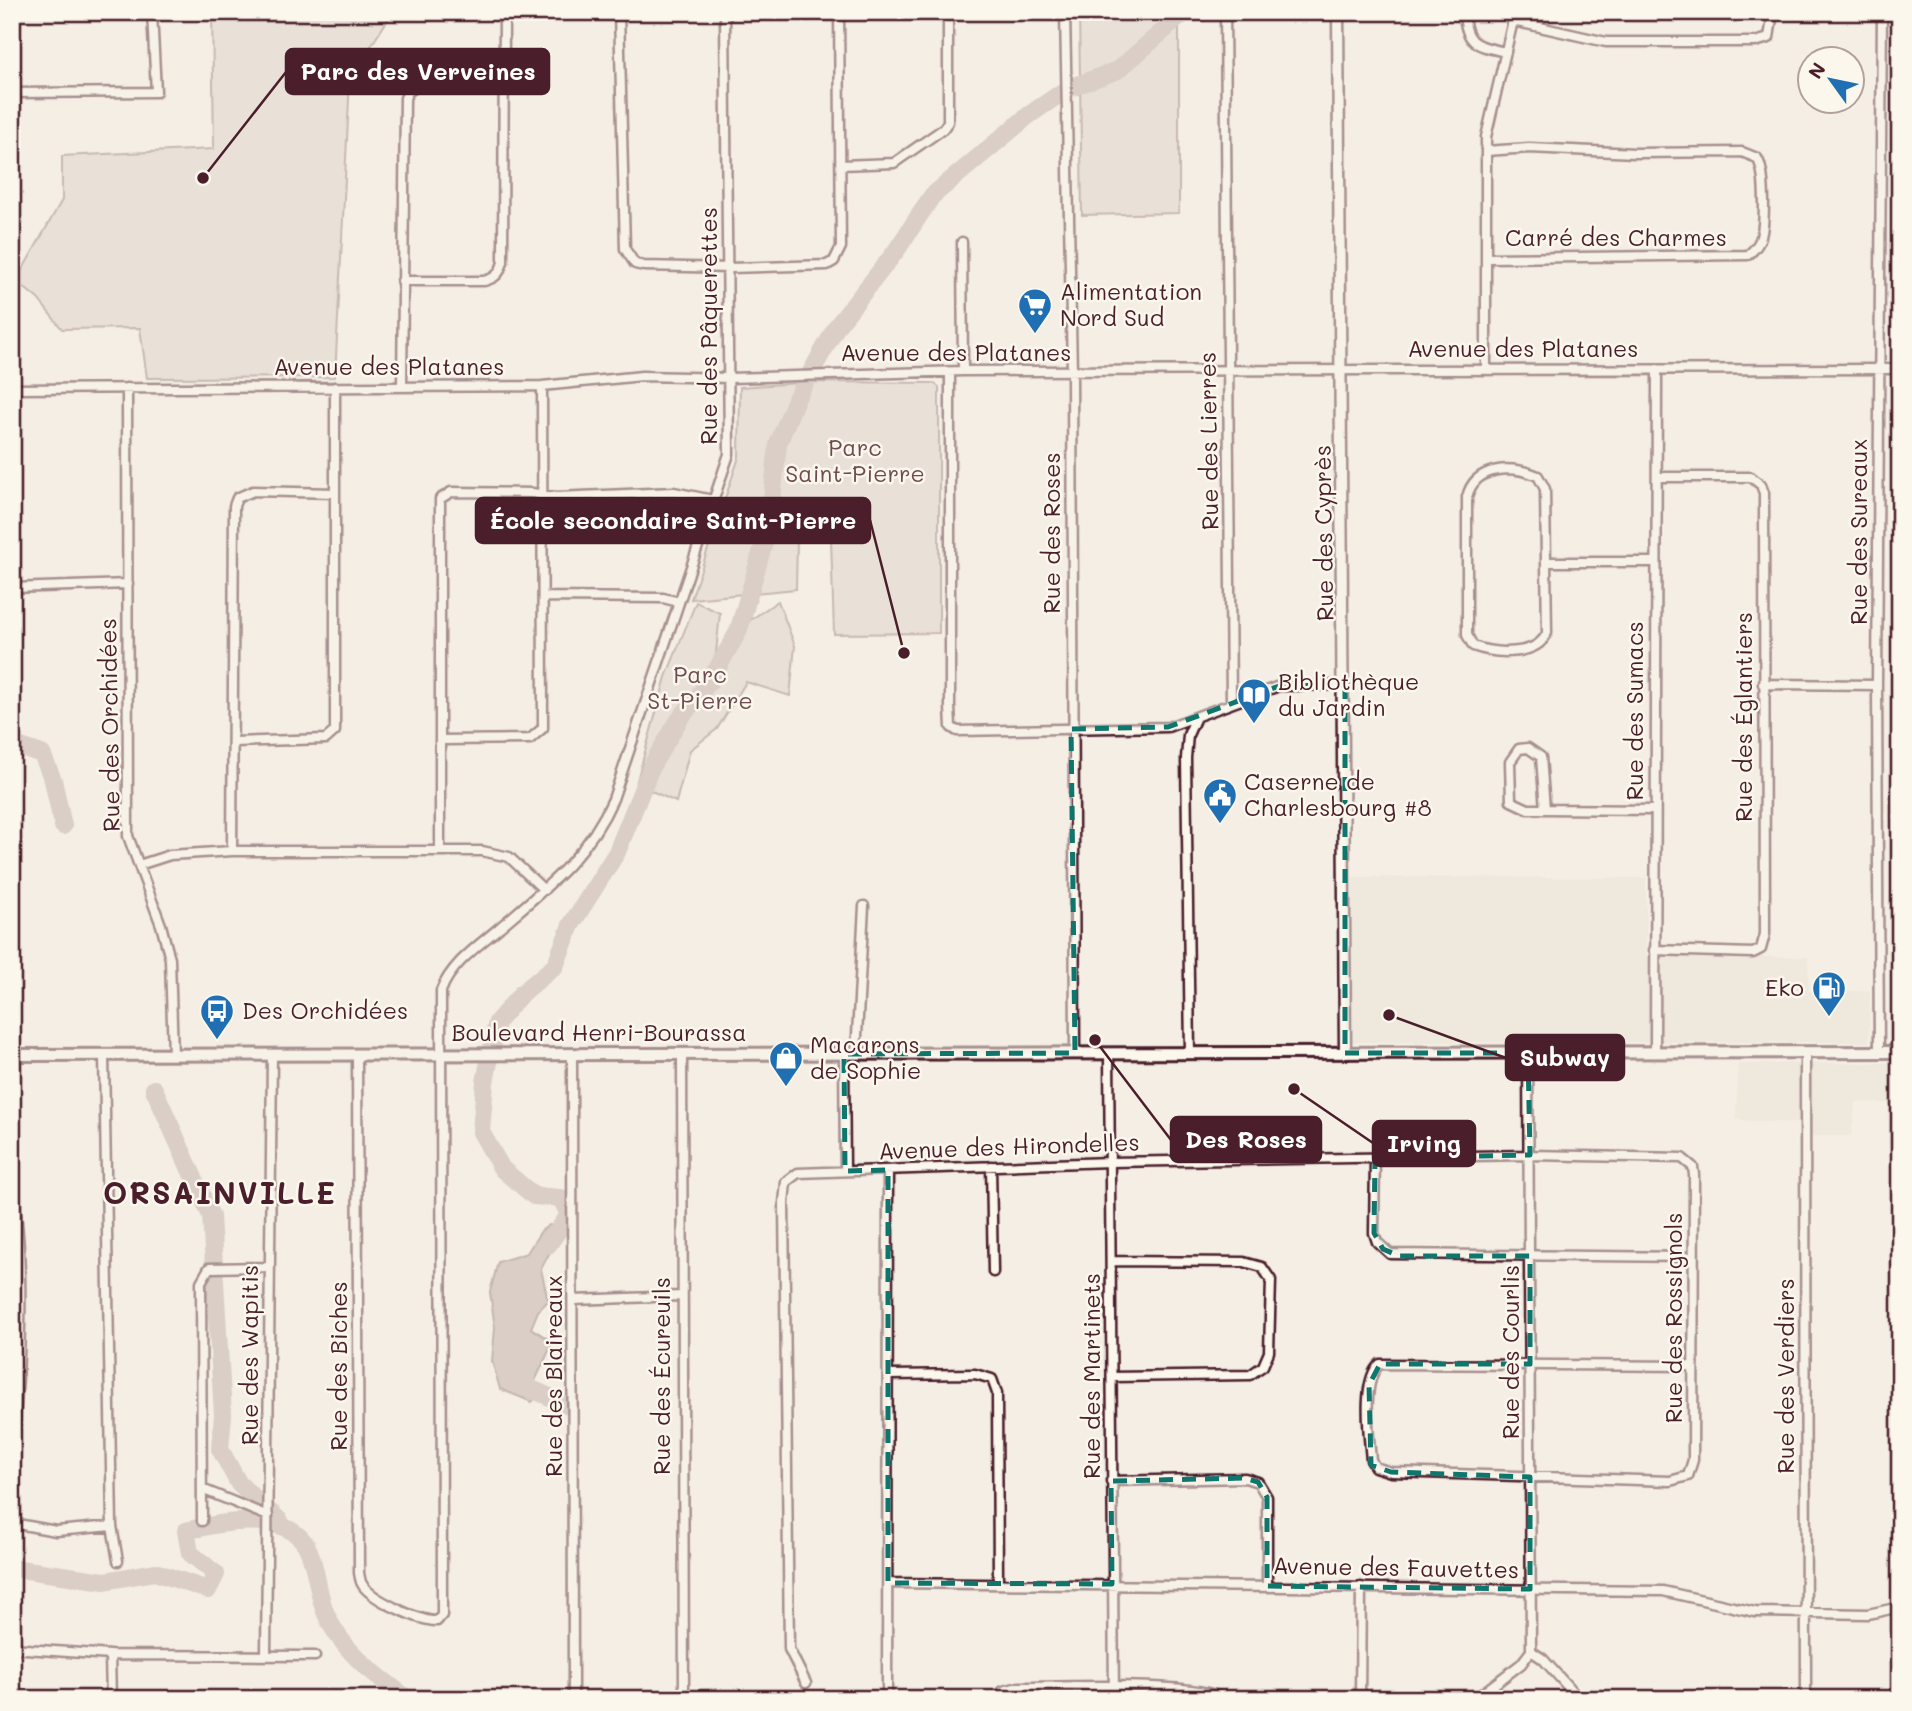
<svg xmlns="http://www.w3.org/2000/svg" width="1912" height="1711" font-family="Mali,sans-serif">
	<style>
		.built { fill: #e7dfd6 }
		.green { fill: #dbd0c9; stroke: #92787a; stroke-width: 2 }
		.water { fill: #baa7a5; stroke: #8d7174; stroke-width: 2 }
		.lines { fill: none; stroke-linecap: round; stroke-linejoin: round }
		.river { stroke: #baa7a5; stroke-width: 18 }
		.minor-casing { stroke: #4a1f2b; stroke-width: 13 }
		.tertiary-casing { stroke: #4a1f2b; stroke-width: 15 }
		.secondary-casing { stroke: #4a1f2b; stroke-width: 16 }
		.minor { stroke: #fbf7ec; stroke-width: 8 }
		.tertiary { stroke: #fbf7ec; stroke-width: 10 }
		.secondary { stroke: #fbf7ec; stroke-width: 10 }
		.marked { fill: none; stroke: #0f766e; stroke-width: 5; stroke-dasharray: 14 9; stroke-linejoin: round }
		.labels { text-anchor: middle; stroke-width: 5; stroke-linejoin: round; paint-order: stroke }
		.street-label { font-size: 23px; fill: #4a1f2b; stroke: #fbf7ec }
		.poi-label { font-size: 23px; fill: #4a1f2b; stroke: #fbf7ec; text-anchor: start }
		.park-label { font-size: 23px; fill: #6e4b52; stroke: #fbf7ec }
		.district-label { font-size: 30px; font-weight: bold; letter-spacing: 2px; fill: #4a1f2b; stroke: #fbf7ec }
		.leader { fill: none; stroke: #4a1f2b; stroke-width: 2.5 }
		.callout-dot { fill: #4a1f2b; stroke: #fbf7ec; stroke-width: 2.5 }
		.callout { fill: #4a1f2b; stroke: #4a1f2b; stroke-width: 2.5 }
		.callout-label { font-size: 24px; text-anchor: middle; font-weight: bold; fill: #fff }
	</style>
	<rect width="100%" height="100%" fill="#f4eee4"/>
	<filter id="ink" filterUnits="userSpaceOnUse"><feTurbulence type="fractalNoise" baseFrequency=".0143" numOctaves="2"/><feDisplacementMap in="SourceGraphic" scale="14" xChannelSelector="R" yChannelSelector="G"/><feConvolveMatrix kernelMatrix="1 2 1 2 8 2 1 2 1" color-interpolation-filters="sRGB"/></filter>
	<g filter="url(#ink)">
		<path class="built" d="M1353,877L1646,878V956L1808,957L1809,991H1870L1869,1042H1352Z
			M1900,1063V1149L1888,1148V1103L1856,1102L1851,1136H1810L1809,1124L1736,1120L1738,1064Z"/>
		<path class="green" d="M212,12H387L390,16L350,79L335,377L147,378L140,328L62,329L38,299L16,281L62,200V156L214,149Z
			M1079,12H1179V213L1082,215Z
			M815,382L933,383L939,387V633L834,634L831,538L797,539L796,589L691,599L739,457L740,387Z
			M778,601L795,646L790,696L746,682L717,729L690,750L676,802L636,784L666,677L696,602L720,613L716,653L736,630Z"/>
		<path class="water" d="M549,1225L562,1229L541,1269L548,1301L538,1311L531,1328L553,1342L534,1383L536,1397L532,1402L500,1389L492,1361L495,1328L490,1292L498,1262L527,1253L541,1231Z"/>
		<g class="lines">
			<path class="river" d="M12,744L42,754L53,780L63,826
				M154,1089L211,1216L223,1415L220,1449L239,1484L280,1521
				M548,1245L569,1215L561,1198L534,1196L502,1169L481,1132L485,1082L497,1022L521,994L555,966L571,925L617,852L652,765L679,720L710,681L738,632L769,526L778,444L796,399L837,326L896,251L932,196L1029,115L1067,89L1118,70L1185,12
				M522,1373L527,1387L570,1406
				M12,1568L105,1581L155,1572L208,1590L216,1574L190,1553L186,1531C218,1523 280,1510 304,1542C316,1558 317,1594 326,1614C342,1652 376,1675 408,1699"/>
			<g class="minor-casing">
				<path id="minor" d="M619,12L625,249L635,264L644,266L730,268L827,265L834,261L841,247L839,12
					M1065,12L1072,372L1075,1053
					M1225,12L1231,702
					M1464,12C1465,44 1477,46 1506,52
					M1513,21L1606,42H1755L1769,38L1773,12
					M12,93L156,92L152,12
					M841,165L894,163L943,129L948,122V12
					M962,242L963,371
					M1486,258L1748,255C1754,250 1759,245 1761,237C1765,221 1766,171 1757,158L1742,152L1635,153L1529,148L1486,151
					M402,281H484C496,278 500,273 503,262L504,12
					M1486,368V137L1515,12
					M950,373V707L951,727L957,731L1168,727L1279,686L1345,685
					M402,386L405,98L408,92L420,84L506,86
					M127,388L128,836L161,925L170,959L173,1055
					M12,389L542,386L642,376L730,378L963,371L1900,369
					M12,413V385
					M1546,562L1547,633C1537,657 1494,654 1473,646L1467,635V497C1475,465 1512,465 1538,476L1545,489L1546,562H1656
					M12,588L128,584
					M544,597L663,598L679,602
					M1763,684L1877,685
					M441,740L530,739L543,728L542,386
					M234,742L326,739L335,731V387
					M1545,809H1528L1511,801L1510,762L1519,749L1528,748L1541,757L1545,809L1654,810
					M440,850V499L451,492L532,493L556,497L674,492L713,500
					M232,851L234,506L237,498L253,491L335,493
					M139,865L170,855L232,851H482L509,857L544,890
					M1654,950L1753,953L1761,949L1765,934L1764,493L1761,485L1751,477H1657
					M1879,1052L1877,685L1882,12
					M1109,1053L1114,1699
					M1190,1053L1186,758L1188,735L1196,717
					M1528,1053L1531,1651
					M1655,1053L1657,369
					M1805,1053L1806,1699
					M357,1054L359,1573C360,1577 360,1581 362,1584C370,1599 421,1622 437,1621L442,1615L441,991C451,964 478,946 499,928C546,888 588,856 613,799L729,454L725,12
					M572,1054L573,1699
					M682,1054L684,1699
					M844,1054L845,1171
					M856,1054L864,906
					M104,1055L112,1526L118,1561
					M1375,1158L1374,1233L1377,1242L1390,1254L1693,1257
					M991,1166L993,1272
					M12,1183C25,1261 21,1367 12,1445
					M1111,1261L1244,1262L1262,1267L1271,1280L1269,1352L1263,1366L1250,1375L1112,1377
					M574,1300L681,1296
					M888,1375L975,1374L992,1379L997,1393L998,1584
					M1111,1481L1245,1478L1258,1482L1267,1497V1586
					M202,1489L268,1516
					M202,1521L201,1282L209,1268L269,1267
					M12,1523L56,1531L112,1526
					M888,1583L1663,1591L1755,1612L1868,1614L1900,1607
					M12,1648L110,1655L315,1656
					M1531,1651L1543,1659L1579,1699
					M110,1655L111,1699
					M266,1655L272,1055
					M806,1683L789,1649L784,1203L786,1182L798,1173L1110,1162L1530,1155L1682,1158L1693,1167L1694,1175L1693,1460L1688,1476L1670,1481L1391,1472L1375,1467L1371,1460C1369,1437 1361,1379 1380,1364L1692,1366
					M887,1699L888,1170
					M997,1699L1003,1691L1019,1687C1053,1687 1205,1681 1222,1699
					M1360,1699L1361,1587
					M1475,1699L1521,1664L1531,1651"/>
			</g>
			<g class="tertiary-casing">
				<path id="tertiary" d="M1338,12L1345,1053"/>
			</g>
			<g class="secondary-casing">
				<path id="secondary" d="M12,1055L1900,1052"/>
			</g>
			<use href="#minor" class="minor"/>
			<use href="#tertiary" class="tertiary"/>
			<use href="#secondary" class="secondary"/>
		</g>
	</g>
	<path d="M0 0H1912V1711H0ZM1345,685V1053H1528L1530,1155L1375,1158L1374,1233L1383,1249L1399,1256H1530V1364H1380L1369,1385L1371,1465L1391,1472L1530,1477V1589L1267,1586V1497L1258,1482L1245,1478L1111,1481L1112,1584L888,1583V1170L845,1171L844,1054L1075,1053L1071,729L1168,727L1279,686Z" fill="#f4eee4" fill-opacity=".55" fill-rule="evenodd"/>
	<path class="marked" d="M1345,685V1053H1528L1530,1155L1375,1158L1374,1233L1383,1249L1399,1256H1530V1364H1380L1369,1385L1371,1465L1391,1472L1530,1477V1589L1267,1586V1497L1258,1482L1245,1478L1111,1481L1112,1584L888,1583V1170L845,1171L844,1054L1075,1053L1071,729L1168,727L1279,686Z"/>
	<defs>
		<g id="supermarket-pin" transform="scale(1.75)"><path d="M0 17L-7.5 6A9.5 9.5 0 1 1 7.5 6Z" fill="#1f6fb2" stroke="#fbf7ec"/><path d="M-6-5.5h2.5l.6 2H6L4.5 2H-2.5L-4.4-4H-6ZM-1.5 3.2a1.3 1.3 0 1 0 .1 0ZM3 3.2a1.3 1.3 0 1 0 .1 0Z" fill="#fff"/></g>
		<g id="library-pin" transform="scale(1.75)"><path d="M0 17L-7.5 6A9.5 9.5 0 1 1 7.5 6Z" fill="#1f6fb2" stroke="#fbf7ec"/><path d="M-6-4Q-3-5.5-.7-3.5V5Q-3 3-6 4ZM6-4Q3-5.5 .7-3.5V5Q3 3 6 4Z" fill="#fff"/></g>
		<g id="civic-pin" transform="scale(1.75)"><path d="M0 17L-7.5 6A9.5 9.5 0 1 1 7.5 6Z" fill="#1f6fb2" stroke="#fbf7ec"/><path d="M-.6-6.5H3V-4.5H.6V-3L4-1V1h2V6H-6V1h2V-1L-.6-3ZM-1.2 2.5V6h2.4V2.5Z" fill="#fff"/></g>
		<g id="fuel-pin" transform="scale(1.75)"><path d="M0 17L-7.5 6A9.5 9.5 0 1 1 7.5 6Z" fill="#1f6fb2" stroke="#fbf7ec"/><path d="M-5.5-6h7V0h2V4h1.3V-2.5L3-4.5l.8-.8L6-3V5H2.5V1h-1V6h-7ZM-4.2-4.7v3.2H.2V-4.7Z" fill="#fff"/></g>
		<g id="bus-pin" transform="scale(1.75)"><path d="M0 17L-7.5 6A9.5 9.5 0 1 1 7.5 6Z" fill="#1f6fb2" stroke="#fbf7ec"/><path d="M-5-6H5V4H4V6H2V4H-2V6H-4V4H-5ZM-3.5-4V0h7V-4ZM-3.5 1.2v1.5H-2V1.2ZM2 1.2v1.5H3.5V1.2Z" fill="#fff"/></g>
		<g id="shop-pin" transform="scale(1.75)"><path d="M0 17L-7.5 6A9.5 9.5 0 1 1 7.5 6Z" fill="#1f6fb2" stroke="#fbf7ec"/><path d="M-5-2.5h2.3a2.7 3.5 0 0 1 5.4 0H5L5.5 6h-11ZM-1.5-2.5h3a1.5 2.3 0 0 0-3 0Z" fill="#fff"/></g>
	</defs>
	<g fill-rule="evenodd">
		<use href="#supermarket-pin" x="1035" y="305"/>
		<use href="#library-pin" x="1254" y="695"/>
		<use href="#civic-pin" x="1220" y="795"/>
		<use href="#fuel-pin" x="1829" y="988"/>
		<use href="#bus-pin" x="217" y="1011"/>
		<use href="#shop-pin" x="786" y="1058"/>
	</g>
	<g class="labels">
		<g class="street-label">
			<text x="1616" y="246">Carré des Charmes</text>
			<text transform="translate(709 326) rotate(-90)" y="8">Rue des Pâquerettes</text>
			<text x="1523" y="357">Avenue des Platanes</text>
			<text x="956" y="361">Avenue des Platanes</text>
			<text x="389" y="375">Avenue des Platanes</text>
			<text transform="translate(1209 441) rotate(-91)" y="8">Rue des Lierres</text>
			<text transform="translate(1859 532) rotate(-90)" y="8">Rue des Sureaux</text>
			<text transform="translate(1052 533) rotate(-90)" y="8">Rue des Roses</text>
			<text transform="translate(1324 533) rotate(-91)" y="8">Rue des Cyprès</text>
			<text transform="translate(1635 711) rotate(-90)" y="8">Rue des Sumacs</text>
			<text transform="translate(1744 717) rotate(-90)" y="8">Rue des Églantiers</text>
			<text transform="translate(110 725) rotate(-91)" y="8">Rue des Orchidées</text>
			<text x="599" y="1041">Boulevard Henri-Bourassa</text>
			<text transform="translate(1009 1147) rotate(-2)" y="8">Avenue des Hirondelles</text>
			<text transform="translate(1674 1318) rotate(-90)" y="8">Rue des Rossignols</text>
			<text transform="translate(1511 1352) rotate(-90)" y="8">Rue des Courlis</text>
			<text transform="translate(250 1355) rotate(-90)" y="8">Rue des Wapitis</text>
			<text transform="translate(339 1366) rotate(-90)" y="8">Rue des Biches</text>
			<text transform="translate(554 1376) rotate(-90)" y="8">Rue des Blaireaux</text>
			<text transform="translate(662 1376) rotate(-90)" y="8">Rue des Écureuils</text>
			<text transform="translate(1092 1376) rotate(-90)" y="8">Rue des Martinets</text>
			<text transform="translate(1786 1376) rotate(-90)" y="8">Rue des Verdiers</text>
			<text transform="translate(1396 1568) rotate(1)" y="8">Avenue des Fauvettes</text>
		</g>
		<g class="poi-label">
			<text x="1060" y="300">Alimentation<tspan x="1060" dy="26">Nord Sud</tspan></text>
			<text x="1278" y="690">Bibliothèque<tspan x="1278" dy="26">du Jardin</tspan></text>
			<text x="1244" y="790">Caserne de<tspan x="1244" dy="26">Charlesbourg #8</tspan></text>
			<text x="1804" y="996" text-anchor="end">Eko</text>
			<text x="242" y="1019">Des Orchidées</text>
			<text x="810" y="1053">Macarons<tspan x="810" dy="26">de Sophie</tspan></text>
		</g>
		<g class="park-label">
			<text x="855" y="456">Parc<tspan x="855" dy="26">Saint-Pierre</tspan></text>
			<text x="700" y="683">Parc<tspan x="700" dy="26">St-Pierre</tspan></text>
		</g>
		<g class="district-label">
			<text x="220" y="1204">ORSAINVILLE</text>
		</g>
	</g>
	<path class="leader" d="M203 178L286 72M904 653L870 520M1389 1015L1506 1058M1095 1040L1171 1140M1294 1089L1373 1143"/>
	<g class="callout-dot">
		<circle cx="203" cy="178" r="7"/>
		<circle cx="904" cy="653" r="7"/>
		<circle cx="1389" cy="1015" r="7"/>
		<circle cx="1095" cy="1040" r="7"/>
		<circle cx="1294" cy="1089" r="7"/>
	</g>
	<g class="callout">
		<rect x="286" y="49" width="263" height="45" rx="7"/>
		<rect x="476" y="498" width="394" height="45" rx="7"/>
		<rect x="1506" y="1035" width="118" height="45" rx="7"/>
		<rect x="1171" y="1117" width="150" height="45" rx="7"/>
		<rect x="1373" y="1121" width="102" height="45" rx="7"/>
	</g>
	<g class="callout-label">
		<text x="418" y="80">Parc des Verveines</text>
		<text x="673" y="529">École secondaire Saint-Pierre</text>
		<text x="1565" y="1066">Subway</text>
		<text x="1246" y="1148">Des Roses</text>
		<text x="1424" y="1152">Irving</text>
	</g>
	<rect width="1912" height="1711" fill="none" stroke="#fbf7ec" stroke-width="42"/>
	<rect x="21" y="21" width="1870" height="1669" fill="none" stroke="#4a1f2b" stroke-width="2.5" filter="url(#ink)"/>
	<g transform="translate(1831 80) rotate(303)"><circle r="33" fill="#fbf7ec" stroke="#b4a19f" stroke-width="2"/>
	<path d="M0-5L12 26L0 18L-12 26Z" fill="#1f6fb2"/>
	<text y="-10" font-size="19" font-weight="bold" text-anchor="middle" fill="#4a1f2b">N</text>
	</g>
</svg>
